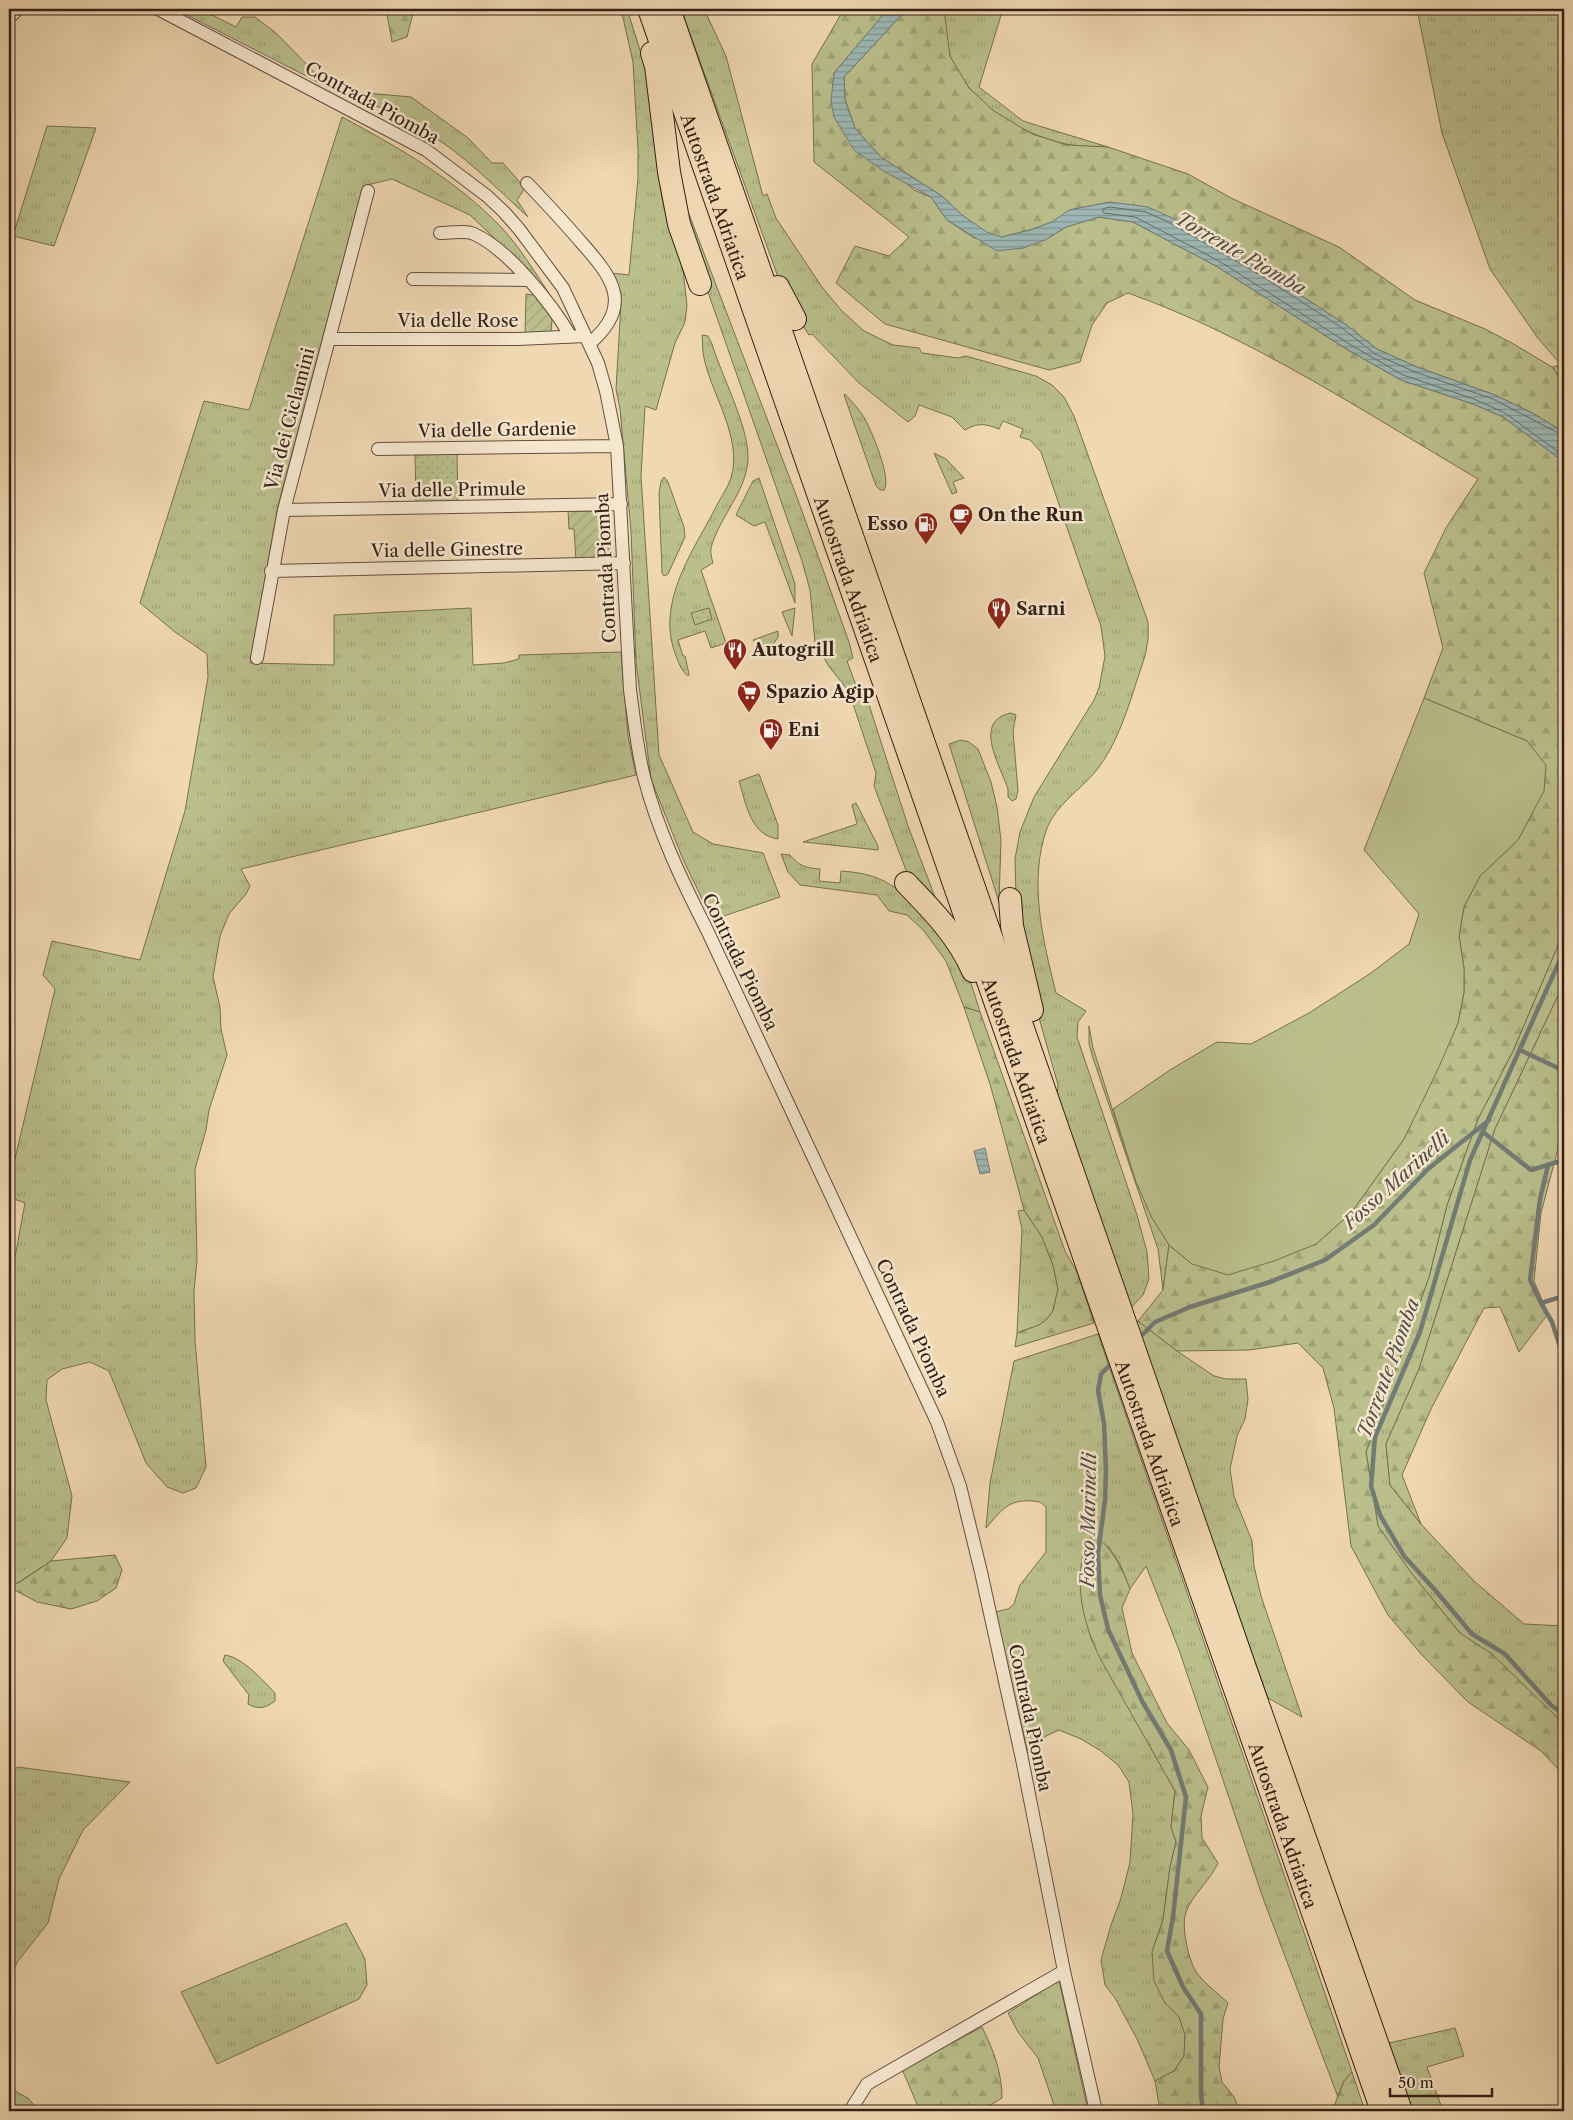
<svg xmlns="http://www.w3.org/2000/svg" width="1573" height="2120" font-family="'Libre Caslon Text',serif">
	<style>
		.grass { fill: url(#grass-tufts); stroke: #777051 }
		.forest { fill: url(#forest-firs); stroke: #777051 }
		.park { fill: url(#park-dots); stroke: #777051 }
		.garden { fill: url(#garden-furrows); stroke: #777051 }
		.pitch { fill: #babf8c; stroke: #777051 }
		.water { fill: url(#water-rules); stroke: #737b75 }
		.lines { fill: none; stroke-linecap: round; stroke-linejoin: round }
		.shore { stroke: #686c66; stroke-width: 1 }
		.stream { stroke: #737b75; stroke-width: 4.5 }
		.street-casing { stroke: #634e3d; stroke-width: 14 }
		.highway-casing { stroke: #342016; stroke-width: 24 }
		.street { stroke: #f5e6ce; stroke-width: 12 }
		.highway { stroke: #f0d8b3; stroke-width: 22 }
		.labels { text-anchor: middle; stroke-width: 5; stroke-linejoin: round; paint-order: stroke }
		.street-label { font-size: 18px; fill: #342016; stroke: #f5e6ce }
		.poi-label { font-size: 18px; font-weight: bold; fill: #342016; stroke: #f5e6ce; text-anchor: start }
		.water-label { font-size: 19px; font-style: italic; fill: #544e46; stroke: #f5e6ce }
	</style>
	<defs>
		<pattern id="grass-tufts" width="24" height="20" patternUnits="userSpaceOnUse" patternTransform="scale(1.25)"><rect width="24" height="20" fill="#babf8c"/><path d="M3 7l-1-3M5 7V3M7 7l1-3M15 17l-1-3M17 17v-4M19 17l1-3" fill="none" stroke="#a0a478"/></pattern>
		<pattern id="forest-firs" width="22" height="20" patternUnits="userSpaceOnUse" patternTransform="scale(1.25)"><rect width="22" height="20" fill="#babf8c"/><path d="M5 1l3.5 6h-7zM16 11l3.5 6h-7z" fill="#a0a478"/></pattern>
		<pattern id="park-dots" width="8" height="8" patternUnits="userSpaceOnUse" patternTransform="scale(1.25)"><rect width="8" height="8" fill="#babf8c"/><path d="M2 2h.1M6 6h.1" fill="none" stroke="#a0a478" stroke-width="1.8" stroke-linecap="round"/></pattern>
		<pattern id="garden-furrows" width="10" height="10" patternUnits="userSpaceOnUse" patternTransform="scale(1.25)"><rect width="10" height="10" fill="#babf8c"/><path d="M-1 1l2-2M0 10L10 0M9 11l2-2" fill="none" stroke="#a0a478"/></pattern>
		<pattern id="water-rules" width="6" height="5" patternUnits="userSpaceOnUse" patternTransform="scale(1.25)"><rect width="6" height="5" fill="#9db8b5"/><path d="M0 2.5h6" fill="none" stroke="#819592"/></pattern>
	</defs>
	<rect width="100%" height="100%" fill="#f0d8b3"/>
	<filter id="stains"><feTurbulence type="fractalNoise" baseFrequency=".004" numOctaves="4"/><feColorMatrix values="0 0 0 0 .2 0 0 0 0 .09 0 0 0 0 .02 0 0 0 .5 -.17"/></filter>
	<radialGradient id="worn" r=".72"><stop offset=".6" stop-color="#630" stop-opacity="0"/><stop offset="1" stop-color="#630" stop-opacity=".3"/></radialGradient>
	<path class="grass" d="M175,9H200L236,27L242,17H255L276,33L322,80L320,83Z
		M621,9H627L646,69L662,198L683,270L687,305L685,322L675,343L656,410L645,406L641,476L659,755L693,832L713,844L763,853L780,897L712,920L682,857L651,779L636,662L631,531L620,409L616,389L621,304L611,273L629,275L638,178V150L633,62Z
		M681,9H704L726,56L763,196L767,194L776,218L822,287L841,310L864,331L893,345L919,348L922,353L958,358L966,356L1036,376L1052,385L1064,397L1074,416L1148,622C1148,630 1149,638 1147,645C1146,655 1142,665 1139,674C1128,708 1118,743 1096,771C1079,791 1057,804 1047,828C1028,881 1043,941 1056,993L1086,1011L1078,1022L1077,1037L1137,1215L1147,1252L1149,1279L1143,1295L1129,1310L1056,1105L1058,1085L1036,1007L1016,897L1015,859L1020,832L1034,797L1094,700L1099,688L1105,656L1101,626L1041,452L1030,440L1020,437L1023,429L1003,421L999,429C985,424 979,422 965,430L952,417L919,405L915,416L908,422L859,383L812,334L809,335L790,306L777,274Z
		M944,9H1003L979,87L1023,121L1108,147C1094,146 1079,147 1066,144C1018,133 971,104 951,58C945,46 946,22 944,9Z
		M1417,9H1564V384L1552,367L1561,365L1537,337L1490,269L1442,133Z
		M345,91L411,97L468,138L492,163H503L525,188L517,200L528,217C495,187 463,153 424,131C399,116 372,104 345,91Z
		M342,117C398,147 456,180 501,227C526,254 544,288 565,317L531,273L470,215L392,179L363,186L278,506L250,663L334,665V615L471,608L473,665L504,663L519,659V655L621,652L628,736L636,775L241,869L250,886L246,894L229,914L220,936L213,977L220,1007L221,1029L227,1055L209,1110L206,1130L195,1169L197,1260L194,1292L195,1341L206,1467L196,1488L183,1493L167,1487L146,1463L109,1371L90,1362L62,1369L47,1380L46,1400L72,1496L67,1538L51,1561L19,1582L9,1587V1289L25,1203L9,1197V1184L55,989L43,975L52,941L140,960L185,811L208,677L207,654L175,632L140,603L204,401L249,410Z
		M47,126L96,128L54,246L13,236Z
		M689,214L798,500L849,642L853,658L847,661L857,688L863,686L908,826L943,918L912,886L874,786L876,773L849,692L828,665L815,642L810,590L802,561L687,232L684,221Z
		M702,335L708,336L712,344C722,377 748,425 748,457C748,490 719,517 711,548C710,553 712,559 713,563L701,570L726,643L711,648L705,631L678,640L683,656H685L689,674L688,676C681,671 678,661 675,653C656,601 694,550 717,505C721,497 728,487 731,478C743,438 712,396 704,358C702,351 703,343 702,335Z
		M845,394C852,402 860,410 865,419C872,432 892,479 884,490H880L876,486L844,395Z
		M934,453L946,459L964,478L953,482L957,492L952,494Z
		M664,477L668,482L684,527L685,537L668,574L664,576L662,573L659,494L661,481Z
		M759,478L795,584V603L765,522L754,526L736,515L753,481Z
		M795,608L792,636L782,612Z
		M778,631V637L770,649L758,647L753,640Z
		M1011,713L1016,715L1013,731L1018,791L1016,799L1012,801L1008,797V789C1000,765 972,721 1011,713Z
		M961,740L969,742L978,749L991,782L997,807L1001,840L999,902L949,744Z
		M759,774L778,825V839C750,835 746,803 739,781Z
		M856,803L878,846V850L803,842L857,824L852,805Z
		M781,854L790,855C799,866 806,868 820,869L819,881L840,883L841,871C891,874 903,893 935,928C943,937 954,947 960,958C969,974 974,993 980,1012L964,1007L946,961L924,931L907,915L889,911L877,895L800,885L788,872Z
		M1564,931V983L1495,1129L1419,1369L1386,1444L1390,1485L1421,1524L1474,1581L1524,1624L1564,1626V1724L1492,1655L1460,1633L1412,1574L1378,1526L1366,1452L1429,1277L1447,1205L1478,1119L1513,1051Z
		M1089,1026L1093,1048C1115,1115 1132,1185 1169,1245L1163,1290L1158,1249L1093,1058L1089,1044Z
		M1024,1210L1042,1237L1053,1265L1058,1289L1053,1311L1046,1320L1039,1325L1017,1333L1022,1229L1018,1211Z
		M1138,1321L1177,1351L1214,1376L1226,1379H1246L1248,1399L1245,1419L1237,1436L1230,1469L1234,1496L1252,1541L1254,1566L1261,1596L1302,1717L1268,1698L1168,1422L1135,1324Z
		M1098,1334L1352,2072L1344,2081L1338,2097L1263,1898L1179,1650L1146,1566L1130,1589L1120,1564L1108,1546L1083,1551L1081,1592L1091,1639L1175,1791L1171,1827L1176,1842L1170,1867L1163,1920L1152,1952L1165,2003L1179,2017L1185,2035L1184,2056L1174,2071L1155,2081L1138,2041L1115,1998L1105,1985L1101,1960L1111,1925L1121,1898L1130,1862L1133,1814L1129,1782L1118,1765L1101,1751L1081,1739L1059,1730L1046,1736L1028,1753L995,1612L1008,1609L1014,1604L1020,1585L1046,1552V1507C1040,1501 1039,1502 1032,1501C1008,1499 1001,1511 986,1528L990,1483L1014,1361Z
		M225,1655C244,1658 262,1680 275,1693V1701C266,1708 258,1710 248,1704L249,1695L223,1661Z
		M18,1767L130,1782L83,1830L59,1879L48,1923L18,1961L9,1978V1771Z
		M346,1923L365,1959L367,1985L359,1999L217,2064L181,1992Z
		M1059,1980L1088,2111H1056L1038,2058L1018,2032L1008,2013Z
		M1455,2028L1464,2056L1427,2067L1443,2111H1413L1389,2043Z
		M9,2087L29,2099L38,2111H9Z"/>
	<path class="forest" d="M386,9H414L407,37L392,42Z
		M844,9H888L834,73V117L914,190L931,197L947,220L974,238L1045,240L1066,227L1099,217L1133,222L1216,266L1348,350L1401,380L1473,404L1503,417L1564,462V931L1513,1051L1478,1119L1447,1205L1429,1277L1366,1452L1378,1526L1412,1574L1460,1633L1492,1654L1564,1724V1775L1541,1751L1468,1702L1422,1655L1388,1615L1351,1546L1334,1408L1323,1368L1298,1343L1249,1350L1177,1351L1138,1321L1163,1290L1169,1245L1192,1264L1316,1244L1351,1213L1404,1139L1458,1023L1464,992V968L1459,936L1464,907L1480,876L1518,840L1543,791L1527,741L1424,698L1443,648L1424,573L1446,528L1478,479C1364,412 1252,337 1128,293L1107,303L1092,325L1080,362L1049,370L885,324L836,283L855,246L889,256L909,237L814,162L812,64Z
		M907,9H944L950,56L969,88L994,111L1032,134L1067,145L1108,147L1188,174L1233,199L1339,247L1415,300L1485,329L1512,343L1552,367L1564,384V432L1534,414L1495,395L1417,367L1377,349L1345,324L1263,271L1224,250L1110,202L1070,210L1052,222L1030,230L1002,237L987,233L962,215L942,196L882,158L867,142L855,128L845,99L844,77Z
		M1564,983V1126L1541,1213L1534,1281L1548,1314L1519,1352L1500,1307L1484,1308L1431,1409L1402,1475L1421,1524L1390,1485L1386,1444L1419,1369L1495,1129Z
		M964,1007L980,1012L1065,1251L1077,1272L1094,1323L1015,1347L1017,1333L1039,1325L1046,1320L1053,1311L1058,1289L1053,1265L1042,1237L1024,1210L990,1084Z
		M1096,1536C1114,1551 1122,1568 1130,1589L1122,1608L1132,1653L1167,1723L1189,1750L1208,1787L1201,1816L1202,1838L1218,1863C1210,1881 1193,1894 1186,1912C1181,1926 1188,1957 1195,1970C1200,1980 1219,1994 1228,2003L1223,2019L1219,2067L1222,2082L1234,2097L1240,2111H1160L1155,2081L1174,2071L1184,2056L1185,2035L1179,2017L1165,2003L1154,1981L1152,1952L1163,1920L1170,1867L1176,1842L1171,1827L1175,1791L1101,1660C1082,1622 1073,1581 1087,1540Z
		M115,1555L122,1570L116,1588L97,1601L71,1609L37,1602L9,1587L20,1582L51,1561Z
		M982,2027C993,2049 1002,2072 1002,2098L981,2111H920L902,2069Z
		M1352,2072L1365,2111H1332L1344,2081Z"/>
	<path class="park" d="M457,454L458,503L416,504L415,455Z
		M709,608L712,619L695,625L691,613Z"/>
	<path class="garden" d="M526,294L534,295L552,319L551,335H525Z
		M568,511H607L610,561H576L574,529H569Z"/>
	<path class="pitch" d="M1424,698L1527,741L1546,765L1544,791L1518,840L1480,876L1464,907L1459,936L1464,968V992L1458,1023L1439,1067L1404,1139L1351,1213L1316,1244L1274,1261L1228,1275L1192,1264L1169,1245L1152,1218L1136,1182L1113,1109L1170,1070L1217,1042L1251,1044L1309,1013L1371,973L1409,944L1419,914L1364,850Z"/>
	<path class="water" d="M888,9H907L844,77L845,100L855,128L867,142L882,158L942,196L962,215L987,232L1002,237L1030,230L1052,222L1069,210L1110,202L1148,207L1170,217L1263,271L1345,324L1377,349L1417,367L1495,395L1534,414L1564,432V462L1503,417L1473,404L1401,380L1348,350L1216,266L1133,222L1099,217L1066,227L1045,240L1023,248L997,251L947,220L931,197L885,172L854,150L834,117L831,101L834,73Z
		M985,1148L990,1172L980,1174L974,1151Z"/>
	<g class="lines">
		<path class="shore" d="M1564,436L1493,399L1415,372L1375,354L1342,328L1260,275L1168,222L1146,212L1110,207L1102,209L1104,213L1135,217L1162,231L1219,261L1351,345L1403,375L1474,399L1505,413L1564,456"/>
		<path class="stream" d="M1564,951L1470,1160L1420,1332L1375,1437L1371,1486L1380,1515L1404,1556L1435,1590L1472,1634L1505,1654L1551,1705L1564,1714
			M1520,1050L1558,1068L1564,1069
			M1483,1132L1531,1170L1564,1160
			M1548,1165L1540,1199L1530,1280L1541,1303L1564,1296
			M1541,1303L1552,1322L1564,1359
			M1138,1339L1155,1322L1190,1307L1270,1282L1325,1260L1374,1225L1428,1169L1489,1120
			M1114,1361L1101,1374L1098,1391L1104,1423L1106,1471L1105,1500L1098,1553L1100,1595L1108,1629L1142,1701L1171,1750L1186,1797L1173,1917L1167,1951L1183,1987L1201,2014V2094L1203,2111"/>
		<g class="street-casing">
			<path id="street" d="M158,9L426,150L487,196L504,212L519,229L563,288L598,363L606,391L617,446L630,690C634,719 637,749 644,777C658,831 682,881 707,930L937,1422L960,1486L981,1572L1022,1759L1064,1971L1096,2111
				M9,18L18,9
				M527,183C545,202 563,221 580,241C612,277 635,305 589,344
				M440,233C450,233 466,230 474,234C509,250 552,304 571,337
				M413,279L529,280
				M330,339H518L585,336
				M378,449L617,446
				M284,510L621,504
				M271,571L624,563
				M257,658L284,510L368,191
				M850,2111L867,2084L1064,1971"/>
		</g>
		<g class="highway-casing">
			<g id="highway">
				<path id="s1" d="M649,9L1382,2111"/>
				<path d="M669,9L1244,1665L1401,2111"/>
				<path d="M652,53L656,66L669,172L679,224L700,284"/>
				<path d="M778,287L795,319"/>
				<path d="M906,883C932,910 958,936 973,971"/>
				<path d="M1010,899L1012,926L1032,1010"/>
			</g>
		</g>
		<use href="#street" class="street"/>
		<use href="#highway" class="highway"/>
	</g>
	<defs>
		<g id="cafe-pin" transform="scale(1.25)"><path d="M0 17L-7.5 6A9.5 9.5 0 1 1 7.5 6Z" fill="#8f2418" stroke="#f5e6ce"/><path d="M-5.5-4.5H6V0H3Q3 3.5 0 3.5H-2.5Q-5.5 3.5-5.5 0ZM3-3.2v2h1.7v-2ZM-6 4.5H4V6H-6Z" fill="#fff"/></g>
		<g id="fuel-pin" transform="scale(1.25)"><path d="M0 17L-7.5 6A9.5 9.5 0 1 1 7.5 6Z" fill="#8f2418" stroke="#f5e6ce"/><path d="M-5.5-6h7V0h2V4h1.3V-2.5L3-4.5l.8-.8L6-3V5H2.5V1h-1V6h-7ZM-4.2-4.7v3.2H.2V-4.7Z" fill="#fff"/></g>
		<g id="restaurant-pin" transform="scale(1.25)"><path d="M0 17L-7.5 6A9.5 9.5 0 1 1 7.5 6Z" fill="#8f2418" stroke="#f5e6ce"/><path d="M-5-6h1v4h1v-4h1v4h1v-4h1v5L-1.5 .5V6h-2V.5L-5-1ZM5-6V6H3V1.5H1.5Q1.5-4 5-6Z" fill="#fff"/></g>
		<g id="supermarket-pin" transform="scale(1.25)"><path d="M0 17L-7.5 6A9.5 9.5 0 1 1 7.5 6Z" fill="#8f2418" stroke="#f5e6ce"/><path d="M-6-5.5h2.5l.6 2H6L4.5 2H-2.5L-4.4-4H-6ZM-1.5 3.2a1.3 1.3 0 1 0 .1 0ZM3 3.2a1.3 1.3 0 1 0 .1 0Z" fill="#fff"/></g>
	</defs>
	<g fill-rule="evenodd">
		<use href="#cafe-pin" x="961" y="515"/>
		<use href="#fuel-pin" x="926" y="524"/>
		<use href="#restaurant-pin" x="999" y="609"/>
		<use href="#restaurant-pin" x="735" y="650"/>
		<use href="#supermarket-pin" x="749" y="692"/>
		<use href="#fuel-pin" x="771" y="730"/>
	</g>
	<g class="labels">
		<g class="street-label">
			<text transform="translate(372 103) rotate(29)" y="6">Contrada Piomba</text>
			<text dy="6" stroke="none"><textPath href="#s1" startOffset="199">Autostrada Adriatica</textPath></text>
			<text x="458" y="327">Via delle Rose</text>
			<text transform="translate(290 419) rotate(-75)" y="6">Via dei Ciclamini</text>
			<text transform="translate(497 430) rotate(-1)" y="6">Via delle Gardenie</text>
			<text transform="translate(452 490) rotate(-1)" y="6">Via delle Primule</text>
			<text transform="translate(447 550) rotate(-1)" y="6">Via delle Ginestre</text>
			<text transform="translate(606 568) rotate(-93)" y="6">Contrada Piomba</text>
			<text dy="6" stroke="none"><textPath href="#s1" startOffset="604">Autostrada Adriatica</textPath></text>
			<text transform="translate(740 962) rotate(64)" y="6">Contrada Piomba</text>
			<text dy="6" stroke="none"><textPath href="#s1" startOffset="1114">Autostrada Adriatica</textPath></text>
			<text transform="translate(913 1328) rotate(65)" y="6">Contrada Piomba</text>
			<text dy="6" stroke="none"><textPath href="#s1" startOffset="1519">Autostrada Adriatica</textPath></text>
			<text transform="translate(1030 1718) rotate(78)" y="6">Contrada Piomba</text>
			<text dy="6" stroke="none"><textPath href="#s1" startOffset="1924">Autostrada Adriatica</textPath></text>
		</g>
		<g class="poi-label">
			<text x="978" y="521">On the Run</text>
			<text x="908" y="530" text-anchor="end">Esso</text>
			<text x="1016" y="615">Sarni</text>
			<text x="752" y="656">Autogrill</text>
			<text x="766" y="698">Spazio Agip</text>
			<text x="788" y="736">Eni</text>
		</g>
		<g class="water-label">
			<text transform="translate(1241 253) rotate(30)" y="7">Torrente Piomba</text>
			<text transform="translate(1396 1180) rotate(-42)" y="7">Fosso Marinelli</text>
			<text transform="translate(1388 1368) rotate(-70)" y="7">Torrente Piomba</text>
			<text transform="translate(1088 1520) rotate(-89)" y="7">Fosso Marinelli</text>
		</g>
	</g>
	<rect width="1573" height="2120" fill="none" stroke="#f0d8b3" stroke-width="30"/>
	<rect x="10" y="10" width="1553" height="2100" fill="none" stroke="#342016" stroke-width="2.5"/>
	<rect x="15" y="15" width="1543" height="2090" fill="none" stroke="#342016"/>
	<path d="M1390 2088v8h102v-8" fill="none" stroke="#342016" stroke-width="2.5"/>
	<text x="1398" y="2088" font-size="15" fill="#342016" stroke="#f5e6ce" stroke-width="4" paint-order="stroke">50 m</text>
	<rect width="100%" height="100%" filter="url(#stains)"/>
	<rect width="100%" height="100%" fill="url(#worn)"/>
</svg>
